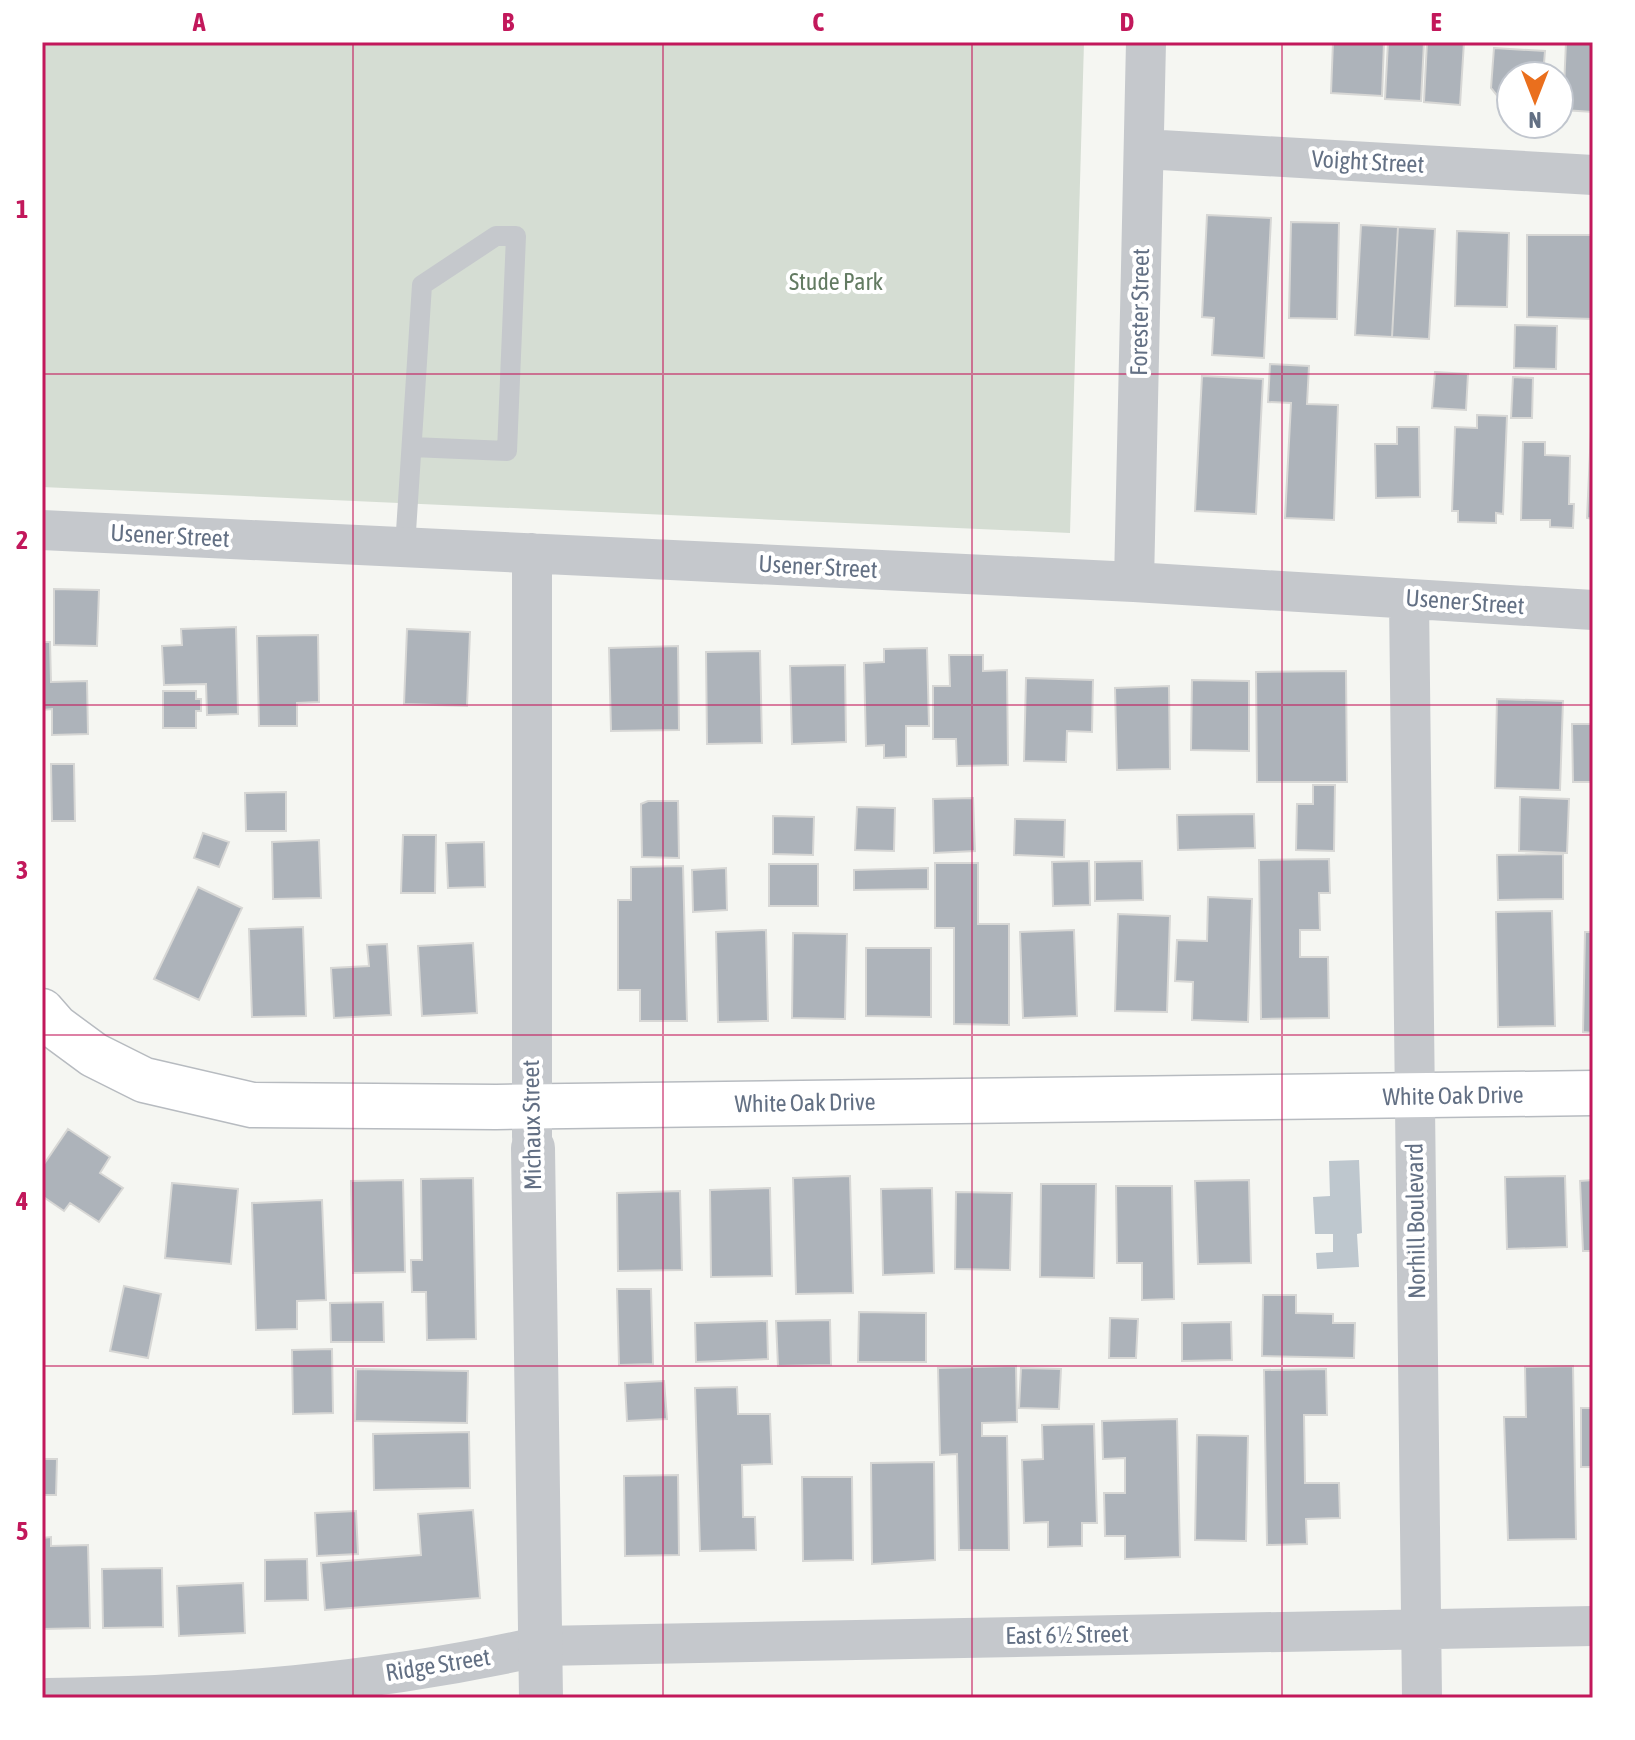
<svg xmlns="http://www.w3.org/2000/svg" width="1635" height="1740" font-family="'Asap Condensed',sans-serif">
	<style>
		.green { fill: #d5ddd3 }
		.water { fill: #bec7ce }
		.building { fill: #adb3ba; stroke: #d7d7d5; stroke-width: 2 }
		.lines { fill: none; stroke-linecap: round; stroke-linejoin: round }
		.secondary-casing { stroke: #b7bbc0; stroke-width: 47 }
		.service { stroke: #c5c8cc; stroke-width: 20 }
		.minor { stroke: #c5c8cc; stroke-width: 40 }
		.tertiary { stroke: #c5c8cc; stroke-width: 44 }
		.secondary { stroke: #fff; stroke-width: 44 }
		.grid { fill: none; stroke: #c2185b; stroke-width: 2; stroke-opacity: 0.55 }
		.labels { text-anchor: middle; stroke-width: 8; stroke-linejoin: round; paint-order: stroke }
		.street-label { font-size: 24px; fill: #637084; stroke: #fff }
		.park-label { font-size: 24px; fill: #637b62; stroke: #fff }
		.neatline { fill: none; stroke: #c2185b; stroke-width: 3 }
		.grid-label { font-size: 26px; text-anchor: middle; font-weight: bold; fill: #c2185b }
	</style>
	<rect width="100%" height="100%" fill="#f5f6f2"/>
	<path class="green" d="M42,42H1084L1070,533L42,487Z"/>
	<path class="water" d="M1359,1160L1362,1233L1357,1234L1359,1267L1317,1269L1316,1253L1333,1252V1234H1315L1313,1197L1330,1196L1329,1161Z"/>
	<path class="building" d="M1333,42H1384L1382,96L1331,93Z
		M1388,42H1424L1421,101L1385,99Z
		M1427,42H1464L1460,105L1424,102Z
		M1566,42H1593V112L1563,110Z
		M1494,48L1545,51L1543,76H1511V106L1500,105V99L1491,88Z
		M1207,215L1271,218L1264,358L1212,355L1214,318L1202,317Z
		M1291,222L1339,223L1337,319L1289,318Z
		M1361,225L1398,227L1392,337L1355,335Z
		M1398,227L1435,229L1429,339L1392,337Z
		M1457,231L1509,233L1507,307L1455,306Z
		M1527,235H1593V319L1527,317Z
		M1515,325L1557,326L1556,369L1514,368Z
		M1270,364L1309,366L1307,404L1338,405L1334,520L1285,518L1291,403L1268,402Z
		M1435,372L1468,374L1466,410L1432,408Z
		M1202,376L1263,379L1256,514L1195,511Z
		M1513,377L1533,378L1532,418H1511Z
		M1593,388V519L1587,518Z
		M1477,415L1507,416L1503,514L1496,513V523L1458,522V511H1452L1455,427L1477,428Z
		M1397,427H1419L1420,497L1376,498L1375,444H1397Z
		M1523,442H1545V455L1570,456L1569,504H1574L1573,528L1550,527V520H1521Z
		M54,589L99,590L97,646L54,645Z
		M236,627L238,714L207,715L206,684L164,685L162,646L182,645L181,629Z
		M407,629L470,632L467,706L404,704Z
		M318,635L319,702L297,703V726H259L257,636Z
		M42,642H50L51,682L87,681L88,734L52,735V709L42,710Z
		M678,646L679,730L611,731L609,648Z
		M927,648L929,726H906V757L884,758V745L866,746L864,663L884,662V649Z
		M760,651L762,743L707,744L706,652Z
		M949,655H983V671L1007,670L1008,765L957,766L956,739H933V686H950Z
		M845,665L846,742L792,744L790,666Z
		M1346,671L1347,782H1257L1256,672Z
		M1026,678L1093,680L1092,732L1067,731L1066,762L1024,761Z
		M1192,680L1249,681V751L1191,750Z
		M1169,686L1170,769L1117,770L1115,688Z
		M163,691H196V699H201V711H196V728H163Z
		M1497,699L1563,701L1560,790L1495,788Z
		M1572,724H1593V782H1573Z
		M51,764H74L75,821H52Z
		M1313,785H1335L1334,851L1296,850L1297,804H1313Z
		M286,792V831H246L245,793Z
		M1520,797L1569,799L1567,853L1519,851Z
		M973,798L975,851L934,853L933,799Z
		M648,801H678L679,858L642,857L641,804Z
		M857,807L895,808L894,851L855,850Z
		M1254,814L1255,848L1178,850L1177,815Z
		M773,816L814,817L813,855L773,854Z
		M1015,819L1065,820L1064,857L1014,855Z
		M203,833L229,842L219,867L194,858Z
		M403,835H436L435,893H401Z
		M319,840L321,898L273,899L272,842Z
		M484,842L485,887L448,888L446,843Z
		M1563,854V899L1498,900L1497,855Z
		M1329,859L1330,893H1319L1320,930H1300V957H1328L1329,1018L1261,1019L1259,860Z
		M1089,861L1090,905L1053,906L1052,862Z
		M1142,861L1143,900L1095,901V862Z
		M935,863H978V924H1009V1025L954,1024V928H935Z
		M769,864H818V906H769Z
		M683,866L687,1021H640V990H618V900H631V867Z
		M726,868L727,910L693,912L692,870Z
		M928,868V889L854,890V870Z
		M198,887L242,908L199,1000L154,979Z
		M1208,897L1252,899L1248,1022L1192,1020L1193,982L1175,981L1177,940L1207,941Z
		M1552,911L1555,1026L1498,1027L1496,912Z
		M1118,914L1170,916L1167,1012L1115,1011Z
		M303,927L306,1016L252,1017L249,929Z
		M766,930L768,1021L718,1022L716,932Z
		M1074,930L1077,1016L1023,1018L1020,932Z
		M1585,932H1593V1033L1583,1032Z
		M793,933L847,934L845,1019L792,1018Z
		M473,943L477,1013L422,1016L418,946Z
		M387,944L391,1015L334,1018L331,968L369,966L367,945Z
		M866,948H931V1017L866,1016Z
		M68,1129L110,1157L100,1173L123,1188L99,1222L70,1203L64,1211L42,1196V1167Z
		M850,1176L853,1293L796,1294L793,1178Z
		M1565,1176L1567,1247L1507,1249L1505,1177Z
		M473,1178L476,1339L427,1340L426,1292H412L411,1260H422L421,1179Z
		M403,1180L405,1272L353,1273L351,1181Z
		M1249,1180L1251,1263L1198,1264L1195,1181Z
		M1593,1180V1251H1583L1580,1181Z
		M172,1183L238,1189L231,1264L165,1258Z
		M1041,1184H1096L1094,1278L1040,1277Z
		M1116,1186H1172L1174,1299L1142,1300V1263H1117Z
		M770,1188L772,1276L711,1277L710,1190Z
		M932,1188L934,1273L883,1275L881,1189Z
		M680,1191L682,1270L618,1271L617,1193Z
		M956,1192L1012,1193L1010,1270L955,1269Z
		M322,1200L326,1300L297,1301V1329L256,1330L252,1203Z
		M124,1286L161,1294L148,1358L110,1351Z
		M617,1289H651L653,1364L619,1365Z
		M1263,1295H1296V1313L1333,1314V1323H1355L1354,1358L1262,1356Z
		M383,1302L384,1342H331L330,1303Z
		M859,1312L926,1313V1362H858Z
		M1110,1318L1138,1319L1136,1358H1109Z
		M830,1320L831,1365L778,1366L776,1321Z
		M767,1321L768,1359L696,1362L695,1323Z
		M1231,1322L1232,1360L1182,1361V1323Z
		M332,1349L333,1413L293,1414L292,1350Z
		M1016,1366L1017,1422L982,1423V1436H1007L1009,1550H959L957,1454L940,1455L938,1368Z
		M1573,1366L1576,1539L1508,1540L1504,1417H1526L1525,1367Z
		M1021,1368L1061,1369L1059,1409L1019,1408Z
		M356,1369L468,1371L467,1423L355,1421Z
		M1326,1369L1327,1415H1304L1305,1483H1339L1340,1518L1306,1519L1307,1544L1267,1545L1264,1370Z
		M664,1381L667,1419L627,1421L625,1383Z
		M737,1387L738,1414H770L772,1464L742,1465L743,1517H755L756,1550L700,1551L695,1388Z
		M1581,1408H1593V1467H1581Z
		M1177,1419L1180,1557L1125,1559V1536H1105L1104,1493H1125V1458L1103,1459L1102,1421Z
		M1094,1424L1097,1523H1082V1546L1048,1547V1522L1024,1523L1022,1460L1043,1459L1042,1425Z
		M469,1432L470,1488L374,1490L373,1434Z
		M1197,1435L1248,1436L1246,1541L1195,1540Z
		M42,1459H57L56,1495H42Z
		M934,1462L935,1560L872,1564L871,1463Z
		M678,1475L679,1555L625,1556L624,1476Z
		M802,1477H852L853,1560L803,1561Z
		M473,1510L480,1598L325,1610L321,1563L421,1555L418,1514Z
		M356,1511L358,1554L317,1556L315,1513Z
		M51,1537V1546L88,1545L90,1628L42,1629V1538Z
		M307,1559L308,1600L265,1601V1560Z
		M162,1568L163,1627L103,1628L102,1569Z
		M243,1583L245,1633L179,1636L177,1586Z"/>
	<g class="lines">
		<g class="secondary-casing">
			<path id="secondary" d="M42,1011L56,1027L94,1055L144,1080L252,1105L496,1107L1593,1093"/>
		</g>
		<path class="service" d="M405,547L422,285L496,236H516L507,451L412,447"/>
		<path class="minor" d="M1144,149L1593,175
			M42,530L1134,582L1593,610
			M1134,582L1146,42
			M1409,599L1422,1698
			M532,1137V553
			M47,1698C213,1696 378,1683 541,1646L1593,1626"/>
		<path class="tertiary" d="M533,1148L541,1698"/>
		<use href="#secondary" class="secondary"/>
	</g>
	<path class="grid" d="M353,42V1698M663,42V1698M972,42V1698M1282,42V1698M42,374H1593M42,705H1593M42,1035H1593M42,1366H1593"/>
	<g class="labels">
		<g class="street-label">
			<text transform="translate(1368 162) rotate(3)" y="8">Voight Street</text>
			<text transform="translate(1140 312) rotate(-89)" y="8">Forester Street</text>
			<text transform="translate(170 536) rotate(3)" y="8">Usener Street</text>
			<text transform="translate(818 567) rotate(3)" y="8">Usener Street</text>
			<text transform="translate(1465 602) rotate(4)" y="8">Usener Street</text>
			<text transform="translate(1453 1096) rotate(-1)" y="8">White Oak Drive</text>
			<text transform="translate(805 1103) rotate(-1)" y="8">White Oak Drive</text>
			<text transform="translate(532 1125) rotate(-91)" y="8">Michaux Street</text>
			<text transform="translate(1416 1221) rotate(-91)" y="8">Norhill Boulevard</text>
			<text transform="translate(1067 1635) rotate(-1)" y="8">East 6½ Street</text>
			<text transform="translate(438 1665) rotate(-9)" y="8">Ridge Street</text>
		</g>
		<g class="park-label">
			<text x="836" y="290">Stude Park</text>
		</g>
	</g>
	<rect width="1635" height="1740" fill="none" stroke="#ffffff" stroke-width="88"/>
	<g transform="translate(1535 100) rotate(180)"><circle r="38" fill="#ffffff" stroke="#c1c6ce" stroke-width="2"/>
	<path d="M0-6L14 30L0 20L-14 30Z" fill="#ea6f1d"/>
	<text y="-12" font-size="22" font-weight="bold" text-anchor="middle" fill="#637084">N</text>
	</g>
	<rect x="44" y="44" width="1547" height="1652" class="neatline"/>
	<g class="grid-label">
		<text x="199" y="31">A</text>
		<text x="508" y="31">B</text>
		<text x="818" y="31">C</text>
		<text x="1127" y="31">D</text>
		<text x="1436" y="31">E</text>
		<text x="22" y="218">1</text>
		<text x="22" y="549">2</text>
		<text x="22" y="879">3</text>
		<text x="22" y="1210">4</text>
		<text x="22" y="1540">5</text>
	</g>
</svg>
